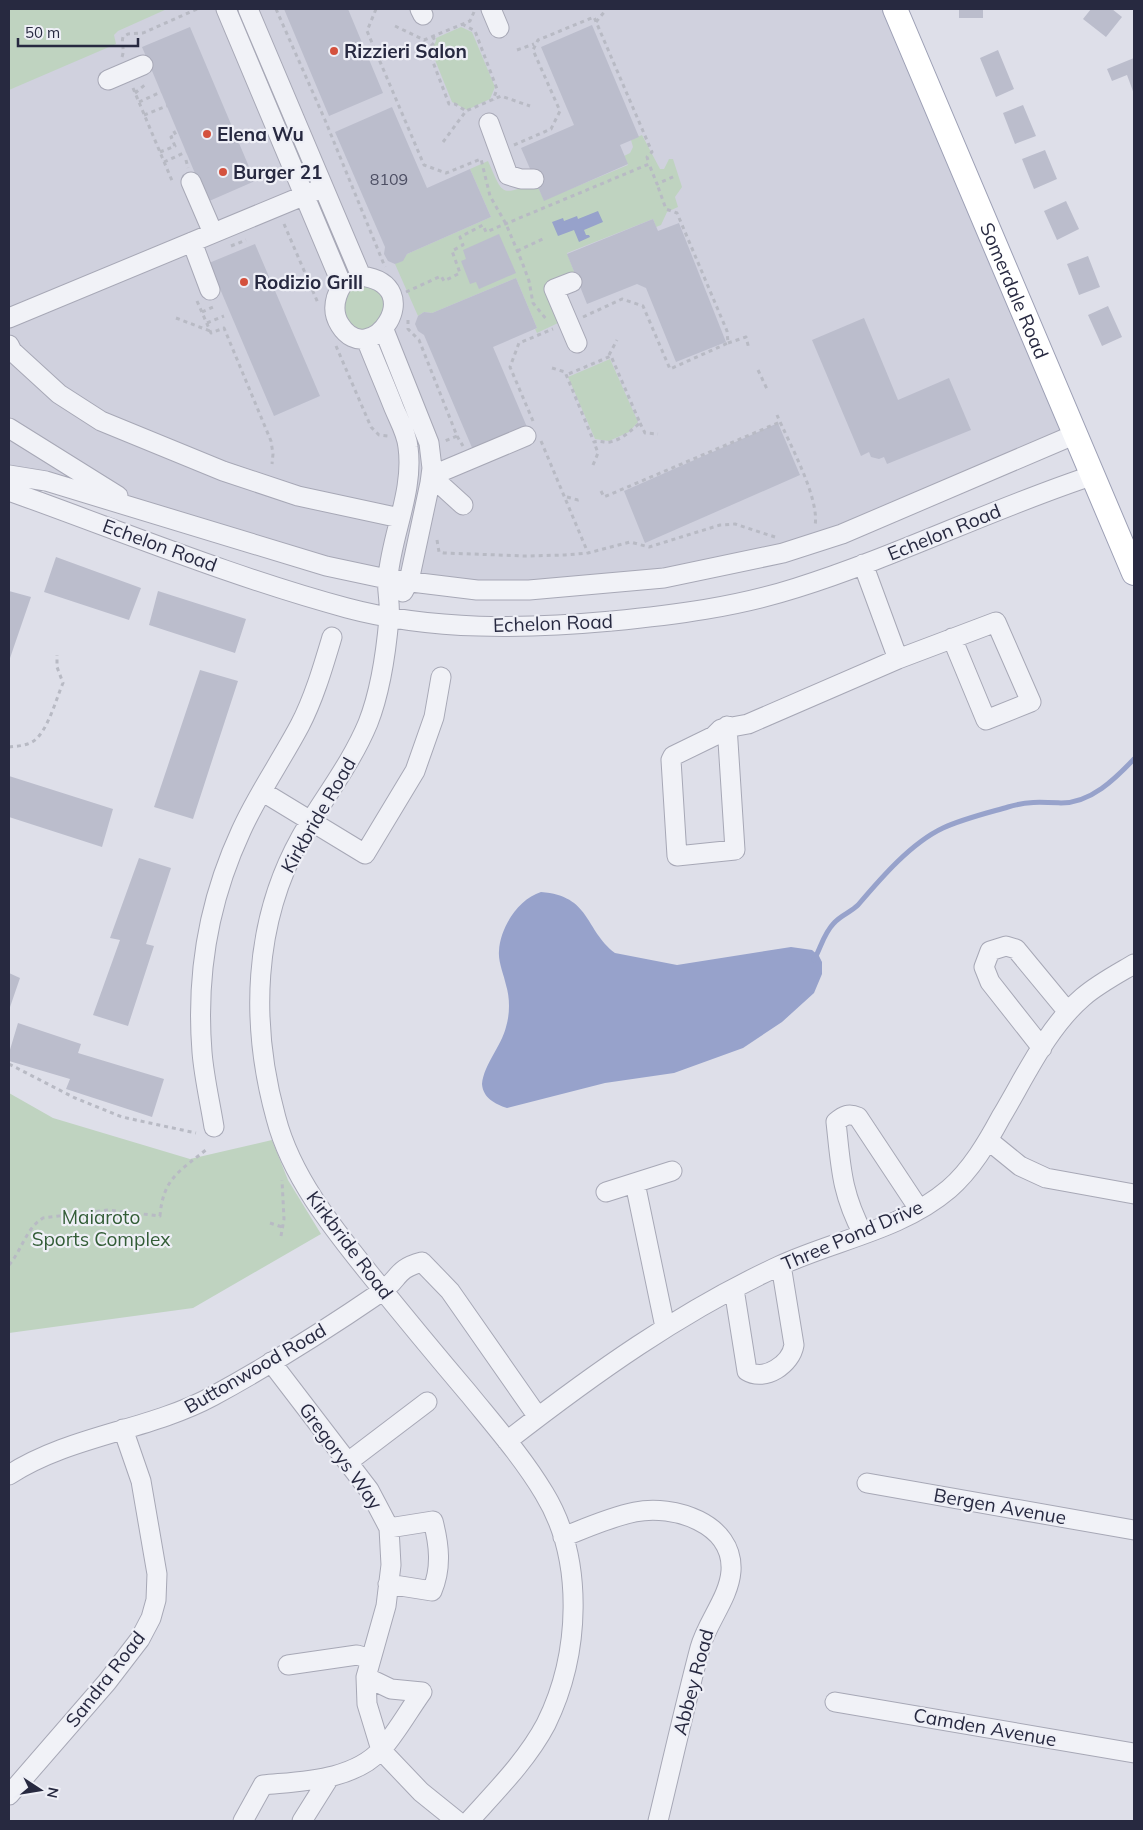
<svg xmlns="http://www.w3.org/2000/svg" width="1143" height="1830" font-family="Mulish,sans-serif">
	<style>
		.built { fill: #d0d1de }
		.green { fill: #bfd3c0 }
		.water { fill: #97a2cb }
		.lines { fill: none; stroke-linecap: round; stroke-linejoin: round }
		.stream { stroke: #97a2cb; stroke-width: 5 }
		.building { fill: #bbbdcc }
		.minor-casing { stroke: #a7a8b6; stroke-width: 21 }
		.major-casing { stroke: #9da0b5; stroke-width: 26 }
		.path { stroke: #b8bac4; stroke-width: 3; stroke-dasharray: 4 4; stroke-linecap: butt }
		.minor { stroke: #f1f2f7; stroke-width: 19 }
		.major { stroke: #fff; stroke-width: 24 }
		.poi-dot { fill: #d4513d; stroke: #eeeff6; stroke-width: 2 }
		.labels { text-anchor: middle; stroke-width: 4.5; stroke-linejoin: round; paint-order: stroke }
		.number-label { font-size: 16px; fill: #4c4e63 }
		.poi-label { font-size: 19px; font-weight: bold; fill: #272940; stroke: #eeeff6; text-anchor: start }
		.street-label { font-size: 19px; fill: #272940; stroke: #eeeff6 }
		.park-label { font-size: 19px; fill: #335d37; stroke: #eeeff6 }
	</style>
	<rect width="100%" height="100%" fill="#dedfe9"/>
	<path class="built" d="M9,9H895L1076,434L783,553L529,590L387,579L9,475Z"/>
	<path class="green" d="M9,9H167L118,31L114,35L116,44L9,90Z
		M461,27L472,32L495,87L490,99L467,110L452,102L431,50L436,41V38Z
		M642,135L660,169H664L669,159H673L682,187L675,197L678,207L667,212L661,225L656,227L653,219L567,253L575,274L547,294L558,323L537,333L535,329L537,328L516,278L432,313L424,312L418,316L395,264L407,254L491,217L470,169L488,161C504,197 500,195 536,183L544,200L628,165L624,156L630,153L633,147L631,140Z
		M351,274L384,296V319L363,331C336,324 344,296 348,276Z
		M610,359L638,422L629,432L609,441L595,439L568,377Z
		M9,1093L53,1118L190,1159L272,1140L288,1180L321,1234L193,1308L9,1333Z"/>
	<path class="water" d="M598,211L603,222L584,230L586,235H589L590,237L579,242L574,230L558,236L552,222L563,218L564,221L577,216L578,219Z
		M541,892C591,896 584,929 615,953L677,965L791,947L812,950L819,956L822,962V974L814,993L782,1022L743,1048L674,1073L605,1083L507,1108C495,1104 483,1098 482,1084C484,1064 501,1047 506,1027C510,1014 510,998 506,985C504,975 498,962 499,951C500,928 518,899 541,892Z"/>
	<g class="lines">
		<path class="stream" d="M814,960C821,947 824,933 834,923C841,915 851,912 858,905C881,878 911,843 943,828C962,819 987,813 1008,807C1028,801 1041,802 1061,803C1091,803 1115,779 1134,759"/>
	</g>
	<path class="building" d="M284,9H348L383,93L329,116Z
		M959,9H983V18H959Z
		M1091,9H1112L1122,17L1106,37L1083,19Z
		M592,25L639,137L620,145L628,164L544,201L521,148L574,125L541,47Z
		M190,27L255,181L207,202L142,47Z
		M998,50L1014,89L996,97L980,58Z
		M1134,58V94L1127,75L1112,81L1107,69Z
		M1023,105L1036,136L1015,144L1003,113Z
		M392,107L427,188L470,169L491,217L407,254L403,261L395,264L388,261L384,254L385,247L335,132Z
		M1045,150L1057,179L1034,189L1022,159Z
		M1066,201L1079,229L1057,240L1044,211Z
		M653,219L658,231L679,223L726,342L676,362L646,288L637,284L587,304L567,254Z
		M499,234L516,273L479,289L476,282L470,284L461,261L466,259L463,250Z
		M255,244L320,396L274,416L209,263Z
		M1088,256L1100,287L1079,295L1067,264Z
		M516,278L537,328L493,347L527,427L473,450L424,335L418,331L415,324L418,316L424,312L432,313Z
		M1108,306L1122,337L1102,346L1088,315Z
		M864,318L898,400L949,378L971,430L887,464L884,457L879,459L871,457L869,452L861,456L812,340Z
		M778,423L800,475L645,543L624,491Z
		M56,557L141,588L129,620L44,592Z
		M9,591L31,597L9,661Z
		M158,591L246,619L235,653L149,625Z
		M200,670L238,681L193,819L154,807Z
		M9,776L113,809L102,847L9,817Z
		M139,858L171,868L146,944L154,946L128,1026L93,1015L120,940L110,938Z
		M9,973L20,978L9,1010Z
		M18,1023L81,1044L78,1053L164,1079L152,1117L66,1089L70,1079L9,1061V1053Z"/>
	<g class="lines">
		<g class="minor-casing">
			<path id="minor" d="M226,9L342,285C335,297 331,311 340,325C370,373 431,285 361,276L248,9
				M420,9L423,15
				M491,9L499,28
				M108,80L143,65
				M489,123L508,175L521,179H534
				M191,182L213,233
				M192,242L210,290
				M572,282L554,289L577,343
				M9,318L315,191
				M384,330L429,443L432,468L430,483L409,581L403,592
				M366,339C375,362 385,385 394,408C399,420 407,434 408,447C414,491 392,533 388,577C386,590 391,604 389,618C386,653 381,690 368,723C351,764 323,799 301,837C253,923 250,1024 276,1118C291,1176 332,1227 369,1273C402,1314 435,1354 469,1394C495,1426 523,1458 544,1493C585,1560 580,1655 546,1724C527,1760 496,1791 469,1821
				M9,345L12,351L59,394L101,421L223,471L298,496L400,518
				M9,428L118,496
				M9,475L46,481L326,566L387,579L477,590H529L664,578L783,553L842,534L1076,434
				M9,491C121,531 232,577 347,608C433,631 525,629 612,621C675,615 736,607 796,588C898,556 993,508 1094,475
				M463,505L431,476L526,436
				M863,564L898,659
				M727,726L735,850L677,856L671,760L673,756L714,736L721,729L748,724L898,659L996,622L1031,702L986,720L952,638
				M263,792L365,854L415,771L434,717L441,677
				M1042,1048L990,982L984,967L990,951L1006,946L1016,949L1068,1012
				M214,1127C210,1102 204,1077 202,1052C196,976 209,900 241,831C257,795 281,761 300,725C314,698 323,667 332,637
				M988,1140L1020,1166L1046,1178L1134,1194
				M635,1183L665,1327
				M606,1192L672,1171
				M863,1234C841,1192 841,1167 836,1122C844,1115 849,1113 858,1117L919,1209
				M734,1289L747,1371C765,1382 791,1364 794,1345L781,1265
				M271,1362L369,1490L389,1528L391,1565L386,1606L366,1677L367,1704L381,1750L421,1792L457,1821
				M507,1441C592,1375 681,1311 779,1266C835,1240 901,1230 949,1189C971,1170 987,1143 1001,1117C1025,1077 1047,1028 1083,997C1098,984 1117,974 1134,964
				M348,1462L427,1402
				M9,1475C71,1435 148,1431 213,1396C270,1365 327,1329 381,1292C400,1279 395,1269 422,1262L450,1291L538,1417
				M867,1483L1134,1530
				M563,1537C586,1528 610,1517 635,1512C673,1504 734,1523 731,1571C729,1598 707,1622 700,1648C685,1705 672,1763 658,1821
				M388,1584L432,1591C442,1568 439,1544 433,1521L389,1528
				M288,1665L357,1655L371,1659
				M835,1702L1134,1753
				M9,1795L107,1682L140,1639L151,1618L156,1600L157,1574L141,1481L123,1429
				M243,1821L263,1785C302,1781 353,1781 382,1749C397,1732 409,1710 422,1692L391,1689L366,1677
				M302,1821L329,1778"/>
		</g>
		<g class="major-casing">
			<g id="major">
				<path id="s1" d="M895,9L1134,573"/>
			</g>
		</g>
		<path class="path" d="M276,9L325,120L385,267
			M376,9L367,31L424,165L446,173L481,159L490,196L506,224L522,262L529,281L533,303L547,320
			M596,22L605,11L604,9
			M462,24L475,31L497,89L493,100
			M395,26L424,40L470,21L474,12
			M433,36L435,42L428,49L449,104H455L466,111
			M517,50L534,44
			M122,57C125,49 121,44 123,37L128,34L143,33L197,9
			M133,88L173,183
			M135,93L146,84
			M139,102L161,92
			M144,115L167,106
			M443,142L466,111L501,96L530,106
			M514,145L551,129L560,111L533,50L538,40L594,17L652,152L647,157L649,164
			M160,152L175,146L171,137L176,135L172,128
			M186,160L188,168
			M164,162L186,152
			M284,224L318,303
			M231,246L246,240
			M517,251L545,238
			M406,292L441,276L444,281L460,273L452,251L463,245L460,237L483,225L486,232L649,164L657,184L675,176
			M197,301L211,333L224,328L271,441L273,454L272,464
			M202,312L213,307
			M583,317L622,299L643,306L670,369L728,343L727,331L677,213L666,209L657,184
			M176,318L210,331
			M408,320V329L419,340L457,436L445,441
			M207,323L224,316
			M728,343L746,337L749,349
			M336,346L371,427L379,435L388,436
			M609,355L617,340
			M552,368L565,372L594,442C600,440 604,443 610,442C623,439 630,431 640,423L611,356L566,375
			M758,370L767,389
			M777,415C789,443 820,498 815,526
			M533,421L510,367L519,343L553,329
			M640,423L645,433L658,434
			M457,436L463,446
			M541,441L588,553
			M593,465L598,453L594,442
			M601,491L604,497L780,422
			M567,497L578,500L581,499
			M437,540L439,552L444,553L526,556L565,555L588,553L630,542L649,547L720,525L735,524L775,537
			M9,747C17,746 25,746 32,742C47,734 56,699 63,683L57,667V655
			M9,1064L75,1098L122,1117L196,1133
			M270,1223L282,1227
			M281,1236L284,1219L282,1180
			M9,1265C22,1250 26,1228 43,1218L108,1210L160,1216C163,1178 180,1171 207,1149"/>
		<use href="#minor" class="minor"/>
		<use href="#major" class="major"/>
	</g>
	<g class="poi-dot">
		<circle cx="334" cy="51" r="5"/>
		<circle cx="207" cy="134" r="5"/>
		<circle cx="223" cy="172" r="5"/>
		<circle cx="244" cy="282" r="5"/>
	</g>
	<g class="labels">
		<g class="number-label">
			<text x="389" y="185">8109</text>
		</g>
		<g class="poi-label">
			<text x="344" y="58">Rizzieri Salon</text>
			<text x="217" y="141">Elena Wu</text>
			<text x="233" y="179">Burger 21</text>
			<text x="254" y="289">Rodizio Grill</text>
		</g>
		<g class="street-label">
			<text dy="7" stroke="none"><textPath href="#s1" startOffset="306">Somerdale Road</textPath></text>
			<text transform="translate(944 532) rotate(-22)" y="7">Echelon Road</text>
			<text transform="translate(160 545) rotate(20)" y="7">Echelon Road</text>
			<text transform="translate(553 623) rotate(-2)" y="7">Echelon Road</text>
			<text transform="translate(318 815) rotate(-60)" y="7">Kirkbride Road</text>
			<text transform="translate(852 1235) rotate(-23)" y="7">Three Pond Drive</text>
			<text transform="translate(350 1245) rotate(53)" y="7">Kirkbride Road</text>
			<text transform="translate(255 1368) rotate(-30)" y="7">Buttonwood Road</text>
			<text transform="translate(341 1456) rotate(54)" y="7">Gregorys Way</text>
			<text transform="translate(1000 1506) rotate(10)" y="7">Bergen Avenue</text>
			<text transform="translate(105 1679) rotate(-52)" y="7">Sandra Road</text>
			<text transform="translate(693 1682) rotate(-75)" y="7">Abbey Road</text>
			<text transform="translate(985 1727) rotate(10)" y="7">Camden Avenue</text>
		</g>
		<g class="park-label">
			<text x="101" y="1224">Maiaroto<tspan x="101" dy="22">Sports Complex</tspan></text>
		</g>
	</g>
	<rect width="1143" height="1830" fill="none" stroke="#272940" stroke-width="20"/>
	<g transform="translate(40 1790) rotate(102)" stroke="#eeeff6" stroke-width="4" paint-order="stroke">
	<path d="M0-4L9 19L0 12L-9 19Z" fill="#272940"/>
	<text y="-8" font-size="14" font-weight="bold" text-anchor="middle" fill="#272940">N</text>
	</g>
	<path d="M18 38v8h120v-8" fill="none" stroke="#272940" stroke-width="2.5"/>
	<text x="25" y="38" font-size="15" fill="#272940" stroke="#eeeff6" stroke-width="4" paint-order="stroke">50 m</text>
</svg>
